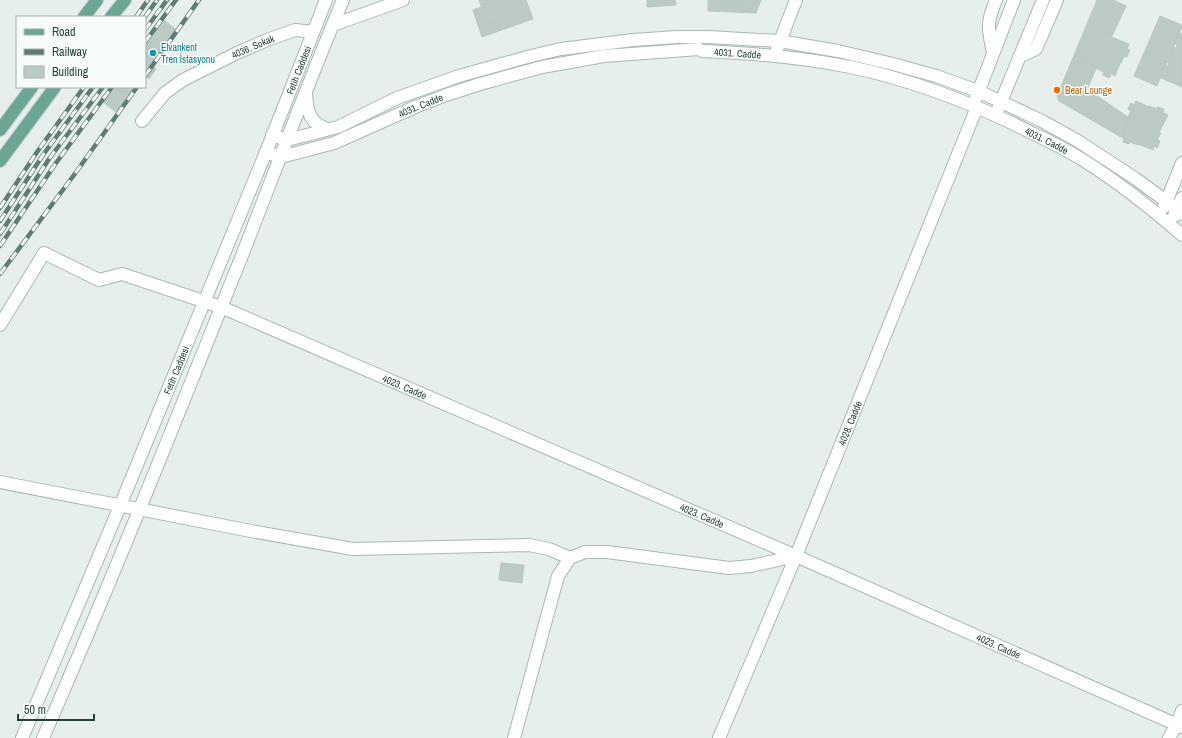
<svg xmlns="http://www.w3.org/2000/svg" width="1182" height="738" font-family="'Archivo Narrow',sans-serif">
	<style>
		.building { fill: #bbcac4; stroke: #b8c9c2 }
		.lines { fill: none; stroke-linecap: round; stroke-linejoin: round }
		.street-casing { stroke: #a8b8b2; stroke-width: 14 }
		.secondary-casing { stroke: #a4bbb3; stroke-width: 14 }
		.primary-casing { stroke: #c2cac8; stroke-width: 14 }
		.street { stroke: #fff; stroke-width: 12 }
		.secondary { stroke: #fff; stroke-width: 12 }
		.primary { stroke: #6aa596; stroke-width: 12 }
		.rail-casing { stroke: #5f7d75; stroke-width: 4.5 }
		.rail { stroke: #f7fbf9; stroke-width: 3; stroke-dasharray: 9; stroke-linecap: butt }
		.culture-dot { fill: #0f9aa8; stroke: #f7fbf9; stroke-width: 1.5 }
		.food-dot { fill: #e8710a; stroke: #f7fbf9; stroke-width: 1.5 }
		.labels { text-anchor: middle; stroke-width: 3; stroke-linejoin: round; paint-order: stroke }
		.culture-label { font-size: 10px; fill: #0d838f; stroke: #f7fbf9; text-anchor: start }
		.street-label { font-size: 10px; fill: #24423a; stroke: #f7fbf9 }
		.food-label { font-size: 10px; fill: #c56008; stroke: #f7fbf9; text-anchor: start }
	</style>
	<rect width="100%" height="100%" fill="#e6efeb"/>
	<path class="building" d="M479,0H513L518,13L487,24Z
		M513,0H526L533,19L482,37L473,10L481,7L487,24L518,13Z
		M647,0H675L676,5L647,7Z
		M708,0H721V4L741,5V0H745L744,4H755V0H761L756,13L708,11Z
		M721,0H741V5L721,4Z
		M745,0H755V4H744Z
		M1097,0H1113L1126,6L1112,36L1104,32L1106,30L1099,27L1098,30L1094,28L1088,43L1087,42L1083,50L1081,48L1078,55L1081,57L1079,60L1097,67L1087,89L1128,117L1127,119H1129L1121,137L1059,101L1057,96Z
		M1160,16L1182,25V27L1157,86L1134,76Z
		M161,18L178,31L152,66L156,69L149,79L145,76V40Z
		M1099,27L1106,30L1104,32L1112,36L1111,37L1129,44L1127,49L1130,50L1127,57L1124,56L1121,63H1120L1115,76L1111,74L1109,78L1103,75L1104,72L1097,69V67L1079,60L1081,57L1078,55L1081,48L1083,50L1087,42L1088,43L1094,28L1098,30Z
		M1180,33L1182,34V87L1161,78L1166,66H1168L1169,63L1167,62L1173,47L1176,48L1177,45L1175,44Z
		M110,87H136L117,113L100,100Z
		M1136,101L1149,107V106L1157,109V107L1164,109L1163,113L1168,115L1159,132L1161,133L1157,140L1160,141L1157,148L1154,146L1153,150L1138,144V145L1130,142L1129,144L1123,142L1124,138L1121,137L1129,119H1127L1131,111L1128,109L1131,103L1134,105Z
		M501,563L524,565L522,583L499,580Z"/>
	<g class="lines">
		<g class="street-casing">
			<g id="street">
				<path d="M333,25L403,0"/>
				<path d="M777,49L796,0"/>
				<path d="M993,53C988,28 986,24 996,0"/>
				<path d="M1019,57L1036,49L1057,0"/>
				<path d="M306,94C307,112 310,124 328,129"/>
				<path d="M976,98L1014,0"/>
				<path d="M998,109L1043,0"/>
				<path id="s1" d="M142,121L165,93L183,80L237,53L267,40L295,30L313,32"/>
				<path d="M272,135L287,140L338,127L397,98L459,76L531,56L561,49L633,40L677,37H708L779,41L838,51L893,64L936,76L978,91L1040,120L1078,141L1136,179L1166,201L1182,214"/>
				<path id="s2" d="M266,152L281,157L334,143L415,107L446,95L480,84L542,67L604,56L699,49L702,51C752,53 801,57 850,67C913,80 975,104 1032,133C1049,141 1067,150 1083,160C1118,182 1151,208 1182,235"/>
				<path d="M1164,207L1182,163"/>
				<path d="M1174,216L1182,198"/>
				<path id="s3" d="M0,325L44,253L99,280L122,274L221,307L796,556L1182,727"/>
				<path d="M0,482L251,531L353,549L529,545L549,549L570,558"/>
				<path id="s4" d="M22,738L120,506L266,152L326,0"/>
				<path d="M43,738C113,578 178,415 243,253C276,169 308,83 343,0"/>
				<path d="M514,738L558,576L570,558L585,552H607L729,568L751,566L796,556"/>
				<path id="s5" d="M719,738L796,556L977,107"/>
				<path d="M1169,738L1177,724"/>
			</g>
		</g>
		<g class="secondary-casing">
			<path id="secondary" d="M1177,724L1182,711"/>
		</g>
		<g class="primary-casing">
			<path id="primary" d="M84,17L97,0
				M111,17L125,0
				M0,130L32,87
				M0,161L55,87"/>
		</g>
		<use href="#street" class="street"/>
		<use href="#secondary" class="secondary"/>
		<use href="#primary" class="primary"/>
		<g class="rail-casing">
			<path id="rail" d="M136,17L148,0
				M145,17L157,0
				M145,30L167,0
				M145,42L176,0
				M145,76L199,0
				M0,208L37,152L84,87
				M0,221L43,155L93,87
				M0,234L49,159L103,87
				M0,246L56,163L112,87
				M0,274L74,175L137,87"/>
		</g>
		<use href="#rail" class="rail"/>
	</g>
	<circle class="culture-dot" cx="153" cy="53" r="4"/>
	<circle class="food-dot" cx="1057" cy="90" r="4"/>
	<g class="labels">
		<g class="culture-label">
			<text x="161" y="51">Elvankent<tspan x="161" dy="12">Tren İstasyonu</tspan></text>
		</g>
		<g class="street-label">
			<text dy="4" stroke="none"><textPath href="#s1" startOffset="136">4036. Sokak</textPath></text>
			<text dy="4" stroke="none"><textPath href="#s2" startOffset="490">4031. Cadde</textPath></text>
			<text dy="4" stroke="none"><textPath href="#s4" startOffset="723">Fetih Caddesi</textPath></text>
			<text dy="4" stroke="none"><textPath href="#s2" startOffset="165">4031. Cadde</textPath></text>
			<text dy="4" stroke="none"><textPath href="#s2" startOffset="814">4031. Cadde</textPath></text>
			<text dy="4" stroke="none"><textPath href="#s4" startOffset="399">Fetih Caddesi</textPath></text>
			<text dy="4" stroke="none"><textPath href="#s3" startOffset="474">4023. Cadde</textPath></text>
			<text dy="4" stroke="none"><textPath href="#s5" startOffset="341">4028. Cadde</textPath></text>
			<text dy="4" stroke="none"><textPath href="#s3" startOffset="798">4023. Cadde</textPath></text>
			<text dy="4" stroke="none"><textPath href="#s3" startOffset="1122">4023. Cadde</textPath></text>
		</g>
		<g class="food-label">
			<text x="1065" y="94">Bear Lounge</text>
		</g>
	</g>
	<rect x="16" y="16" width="130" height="72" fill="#f7fbf9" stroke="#a3b1ad"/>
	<rect x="24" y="29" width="20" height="6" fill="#6aa596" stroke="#a3b1ad"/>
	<text x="52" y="36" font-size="12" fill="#24423a">Road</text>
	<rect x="24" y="49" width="20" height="6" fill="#5f7d75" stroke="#a3b1ad"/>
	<text x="52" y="56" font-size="12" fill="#24423a">Railway</text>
	<rect x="24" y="66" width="20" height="12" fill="#bbcac4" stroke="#a3b1ad"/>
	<text x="52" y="76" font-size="12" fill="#24423a">Building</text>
	<path d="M18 714v6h76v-6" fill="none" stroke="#24423a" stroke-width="2"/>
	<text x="24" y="714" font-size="12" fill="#24423a" stroke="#f7fbf9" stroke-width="3" paint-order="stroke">50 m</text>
</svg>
